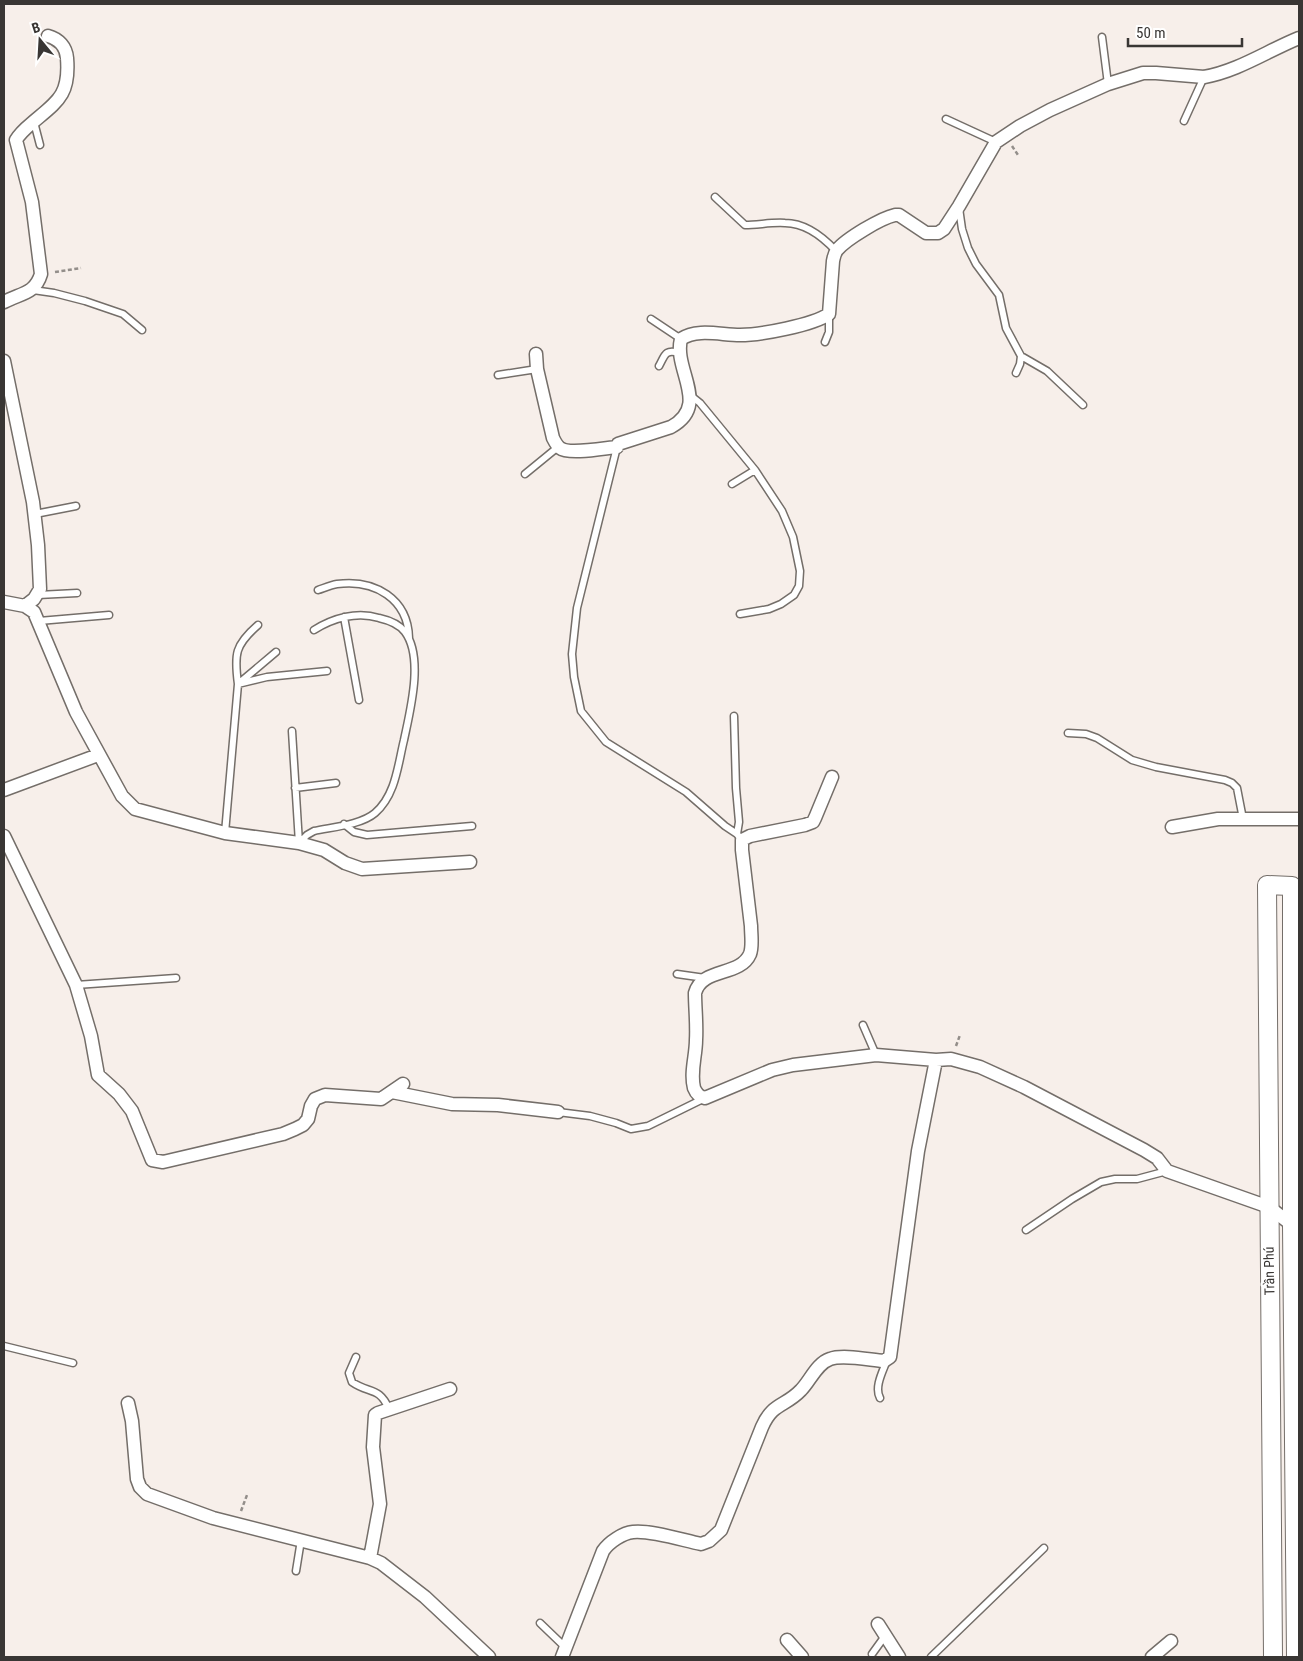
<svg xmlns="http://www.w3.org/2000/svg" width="1303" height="1661" font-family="'Roboto Condensed',sans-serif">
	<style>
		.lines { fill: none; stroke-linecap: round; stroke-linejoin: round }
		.lane-casing { stroke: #746e69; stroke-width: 9 }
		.street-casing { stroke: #746e69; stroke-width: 15 }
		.secondary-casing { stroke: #746e69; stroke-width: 20 }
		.path { stroke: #938e8a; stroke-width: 2.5; stroke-dasharray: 4 2.5; stroke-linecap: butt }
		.lane { stroke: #fff; stroke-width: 6 }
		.street { stroke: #fff; stroke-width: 12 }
		.secondary { stroke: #fff; stroke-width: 18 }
		.labels { text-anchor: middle; stroke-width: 4.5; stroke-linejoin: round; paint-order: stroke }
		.street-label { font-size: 14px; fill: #393634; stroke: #fff }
	</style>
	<rect width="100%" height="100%" fill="#f7efea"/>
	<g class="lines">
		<g class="lane-casing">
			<path id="lane" d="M1102,37L1108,84
				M946,119L996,142
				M1184,121L1204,77
				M34,122L40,145
				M715,197L745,225C758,225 772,222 785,223C805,223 823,237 836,251
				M959,208L962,229L968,248L976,264L999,295L1006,328L1021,356L1020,364L1016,373
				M33,290L54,293L85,301L123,314L142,330
				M651,319L681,339
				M825,342L829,332V314
				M1021,356L1047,371L1083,405
				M659,366C665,355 665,349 679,353
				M498,375L537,369
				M690,395L700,403L755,470L782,511L793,537L800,571L799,586L794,595L781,604L769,609L740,614
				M617,447L577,608L572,654L574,677L581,711L606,742L686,792L725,826L737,834L742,840
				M525,474L558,447
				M732,484L755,470
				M35,514L76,506
				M318,590C324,588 331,585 337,584C375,579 408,599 409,638
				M38,595L77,593
				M344,617L359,700
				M39,621L109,615
				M258,625C235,645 234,654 238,684L267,677L327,671
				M734,716L736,788L739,822L737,834
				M292,731L299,843
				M1068,733L1086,734L1097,738L1132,760L1156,767L1225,780L1232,783L1237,788L1243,819
				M295,788L336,783
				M344,824L354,832L367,835L472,826
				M225,833L238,684L276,652
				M299,843L307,835L314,831C332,827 361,825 375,813C396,795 398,764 404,740C410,711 424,658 405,632C399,624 388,620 379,618C357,611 333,618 314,630
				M677,974L705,978
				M76,985L176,978
				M863,1025L876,1055
				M558,1112L590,1116L616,1123L631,1129L648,1126L705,1098
				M1026,1230L1072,1199L1101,1182L1115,1179H1137L1167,1171
				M4,1346L73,1363
				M356,1357L349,1373L352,1382C369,1394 379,1386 389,1409
				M880,1398C874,1387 883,1371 887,1360
				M296,1571L301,1540
				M540,1623L566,1648
				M872,1654L885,1636
				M931,1657L1044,1548"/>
		</g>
		<g class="street-casing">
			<path id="street" d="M4,302C21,293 35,294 41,274L32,202L16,140C20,133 26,128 32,123C58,101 70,95 67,58C66,47 59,39 48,36
				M536,354L537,369L553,438C555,442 557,446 560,448C569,455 605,448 617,447L618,444L671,427C711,405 673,370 681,339C697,328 721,335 740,335C761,335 813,325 829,314L833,261C834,257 834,254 837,250C846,239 881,218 895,215H899L926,233H938L944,229L959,206L996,142L1020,126L1050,110L1108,84L1143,73H1156L1204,77C1238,71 1267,51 1299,38
				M4,361L33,502L38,545L40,589L34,599L25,606
				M4,602L25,606L34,612L76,712L122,796L135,809L225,833L299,843L324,850L345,863L362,869L470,862
				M832,777L815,818L813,822L805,825L750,836L742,840V850L751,926C751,935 753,946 750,954C740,977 702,967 695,993C695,1008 697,1024 696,1040C696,1056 690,1072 694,1088C696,1093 699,1097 705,1098L772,1070L793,1065L876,1055L936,1060L951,1059L980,1067L1024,1087L1144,1150L1157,1158L1167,1171L1269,1207L1292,1225L1295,1229
				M4,790L98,755
				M1172,827L1218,819H1299
				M4,836L76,985L91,1036L98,1075L119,1094L132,1111L152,1160L163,1162L283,1134L295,1129L303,1125L308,1119L311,1106L315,1099L325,1095L381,1099L403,1084
				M392,1092L452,1104L498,1105L558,1112
				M128,1403L132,1421L137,1479L140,1487L147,1494L213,1518L370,1558L381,1563L425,1597L489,1657
				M370,1558L380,1504L373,1447L375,1415L378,1413L450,1389
				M878,1624L899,1657
				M787,1640L802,1657
				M562,1657L603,1551C609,1542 623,1533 633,1532C651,1530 682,1540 701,1544L709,1541L721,1530L762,1427C773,1402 785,1407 801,1390C810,1381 817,1363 830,1359C843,1354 870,1360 884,1361L890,1357L918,1151L936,1060
				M1152,1657L1171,1641"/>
		</g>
		<g class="secondary-casing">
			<path id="secondary" d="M1273,1657L1267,885L1292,886V1225L1296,1657"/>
		</g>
		<path class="path" d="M1012,146L1018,155
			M55,272L81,268
			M956,1046L960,1035
			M241,1511L247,1495"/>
		<use href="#lane" class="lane"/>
		<use href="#street" class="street"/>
		<use href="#secondary" class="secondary"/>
	</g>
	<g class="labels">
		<g class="street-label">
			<text transform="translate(1269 1271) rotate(-91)" y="5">Trần Phú</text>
		</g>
	</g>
	<rect width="1303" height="1661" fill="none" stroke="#393634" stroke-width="10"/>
	<g transform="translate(40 40) rotate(342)" stroke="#ffffff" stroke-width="4" paint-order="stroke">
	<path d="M0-4L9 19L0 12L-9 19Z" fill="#393634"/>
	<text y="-8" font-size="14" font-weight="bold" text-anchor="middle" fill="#393634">B</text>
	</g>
	<path d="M1128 38v8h114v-8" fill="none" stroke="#393634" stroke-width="2.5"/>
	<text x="1136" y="38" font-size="15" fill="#393634" stroke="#ffffff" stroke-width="4" paint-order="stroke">50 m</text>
</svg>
